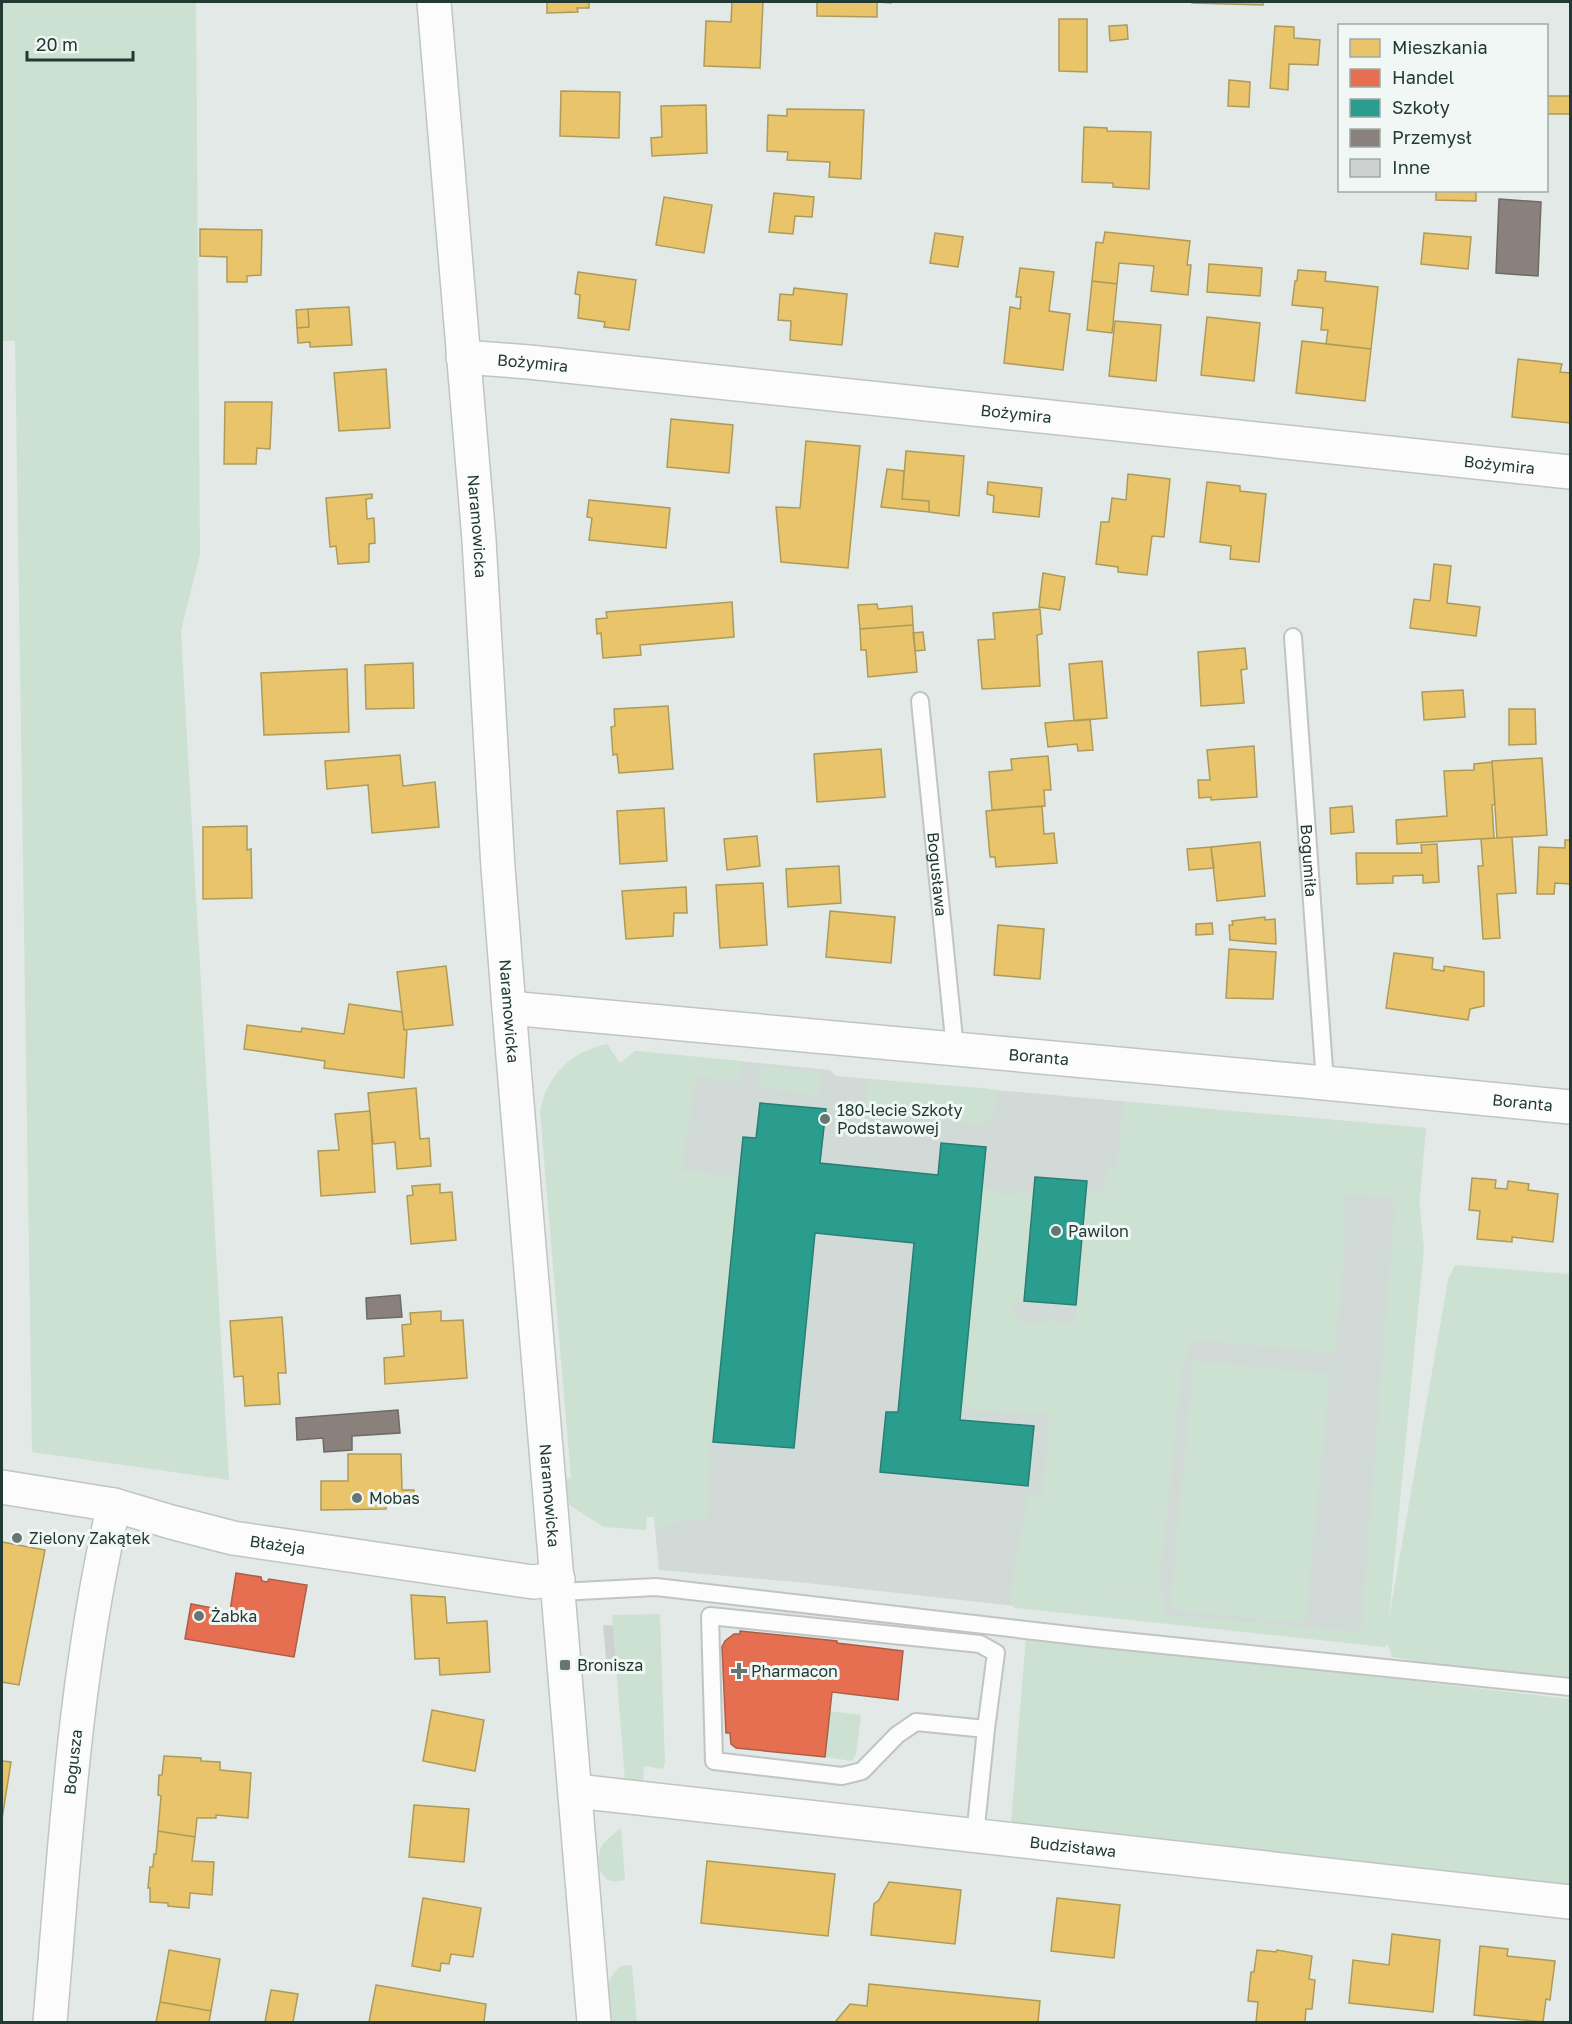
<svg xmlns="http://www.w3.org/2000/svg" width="1572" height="2024" font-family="'Golos Text',sans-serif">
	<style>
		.built { fill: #d1dad6 }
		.green { fill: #cde1d3; fill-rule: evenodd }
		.homes { fill: #e9c46a; stroke: #ad9b5a; stroke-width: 1.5 }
		.shops { fill: #e76f51; stroke: #ac5f48; stroke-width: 1.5 }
		.schools { fill: #2a9d8f; stroke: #287f74; stroke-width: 1.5 }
		.industry { fill: #8a817c; stroke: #6b6c66; stroke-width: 1.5 }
		.building { fill: #cdd2d0; stroke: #ccd2cf; stroke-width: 1.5 }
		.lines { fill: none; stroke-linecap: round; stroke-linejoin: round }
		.service-casing { stroke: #c0c5c3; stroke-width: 20 }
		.minor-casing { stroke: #c0c5c3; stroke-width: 36 }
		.tertiary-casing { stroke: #c0c5c3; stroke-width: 36 }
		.service { stroke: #fbfcfb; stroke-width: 16 }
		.minor { stroke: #fbfcfb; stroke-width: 33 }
		.tertiary { stroke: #fbfcfb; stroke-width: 33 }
		.poi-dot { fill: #667772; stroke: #f1f7f4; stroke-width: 2 }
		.labels { text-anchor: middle; stroke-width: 6; stroke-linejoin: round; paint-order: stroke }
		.street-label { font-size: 16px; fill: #223a34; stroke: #f1f7f4 }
		.poi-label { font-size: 16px; fill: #223a34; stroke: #f1f7f4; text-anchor: start }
	</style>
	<rect width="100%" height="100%" fill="#e3e9e6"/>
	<path class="built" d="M635,1051L830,1070L836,1076L1426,1128L1394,1487L1386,1647L807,1583L659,1570L654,1517Z"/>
	<path class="green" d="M2,2H196L200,555L181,631L229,1480L32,1452L15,341H2Z
		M607,1044L620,1063L635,1051L741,1061L739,1082L696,1076L681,1170L736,1177L738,1190L717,1404L709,1444L708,1518L680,1521L655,1528L654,1517H647L646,1530L604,1527L569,1505L566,1479L571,1478L540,1113C546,1076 570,1052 607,1044Z
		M759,1067L820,1072L819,1096L762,1087Z
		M868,1080L983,1088L998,1091V1104L992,1111L988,1125L864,1114Z
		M1124,1102L1426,1128L1419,1198L1424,1248L1389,1618L1448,1280L1455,1265L1570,1274V1682L1488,1673L1392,1657L1387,1643L1386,1647L1015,1608L1009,1600L1029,1491L1032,1495L1041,1497L1049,1435V1414L961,1409L982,1188L1004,1194L1033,1193L1027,1301L1013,1303L1017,1320L1032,1323L1056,1321L1065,1324H1075L1086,1192L1104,1191L1107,1168L1117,1169ZM1345,1194L1393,1197L1394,1216L1361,1632L1164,1615V1591L1097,1582L1159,1588L1182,1366L1192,1340L1335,1352L1344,1250Z
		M1194,1361L1330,1374L1305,1623L1170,1610Z
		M660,1614L665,1764L663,1769L644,1766L643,1783L625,1781L612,1615Z
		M1026,1636L1570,1699V1888L1011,1822Z
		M829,1711L861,1715L856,1754L852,1761L825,1757Z
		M621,1828L625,1880C619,1881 612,1883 607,1879C596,1872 597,1853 603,1844C608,1838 615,1833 621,1828Z
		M632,1965L637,2022H610C609,2002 602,1979 621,1966Z"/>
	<path class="homes" d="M547,2H589V8H577L578,12L547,13Z
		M732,2H763L760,68L704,66L706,21L731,22Z
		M817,2H891V3L877,2V17L817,16Z
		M1192,2H1263V5L1192,3Z
		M1059,19H1087V72L1059,71Z
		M1127,25L1128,39L1110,41L1109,26Z
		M1275,26L1294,27V38L1320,40L1318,65L1289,64L1288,90L1270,88Z
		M1229,80L1250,82L1249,107L1228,106Z
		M561,91L620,92L619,138L560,136Z
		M1546,96H1570V114H1546Z
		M706,105L707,153L652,156L651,138L662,137L661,106Z
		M787,109L864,110L861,179L829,177L830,162L787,160L788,152L767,151L768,115L787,116Z
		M1084,127L1107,128V131L1151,132L1149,189L1113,187V183L1082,182Z
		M1436,190H1476V201L1436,200Z
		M774,193L814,197L812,217L795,216L793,234L769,232Z
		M664,197L712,205L704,253L656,245Z
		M200,229L262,230L261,275L247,276V282H227V257L200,256Z
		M1105,232L1190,241L1187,265H1191L1188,295L1151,291L1154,266L1119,263L1117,284L1092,281L1096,242L1103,243Z
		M935,233L963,237L958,267L930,263Z
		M1424,233L1471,237L1468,269L1421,264Z
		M1209,264L1262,268L1260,296L1207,292Z
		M1020,268L1054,272L1049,311L1070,314L1063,370L1004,363L1010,307L1020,309L1021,297H1016Z
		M1298,270L1326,272L1325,281L1378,287L1371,349L1326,344L1328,330H1321L1323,308L1292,305L1295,281H1297Z
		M578,272L636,280L629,330L604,327L605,322L578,318L580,295L575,294Z
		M1092,281L1117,284L1112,333L1087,330Z
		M794,288L847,294L842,345L790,340L791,321L778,320L780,294L793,295Z
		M349,307L352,345L310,347V342L298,343L297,328L309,327L308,309Z
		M308,309L309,327L297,328L296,310Z
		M1207,317L1260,323L1254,381L1201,375Z
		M1115,321L1161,325L1156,381L1109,376Z
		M1302,341L1371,349L1365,401L1296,393Z
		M1518,359L1562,364L1560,372L1570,373V423L1512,417Z
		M386,369L390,428L339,431L334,373Z
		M272,402L270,449L257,448L256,464H224L225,402Z
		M671,419L733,425L729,473L667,467Z
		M806,441L860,446L848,568L781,562L776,507L800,508Z
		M906,451L964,456L959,516L929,512V501L902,499Z
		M887,469L904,471L902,499L929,501V512L881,507Z
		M1128,474L1170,479L1164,537L1152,536L1147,575L1118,572V567L1096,564L1101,522H1109L1112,498L1126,500Z
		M988,482L1042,488L1039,517L993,512L994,496L987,494Z
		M1207,482L1240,486V491L1266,494L1259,562L1230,559L1231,546L1200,542Z
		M372,494V498L366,499L367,519L374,518L375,543L369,544V562L338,564L336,546L330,547L326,498Z
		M589,500L670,508L666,548L589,540L592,518L587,517Z
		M1434,564L1451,566L1447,603L1480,607L1476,636L1410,628L1414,599L1430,601Z
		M1043,573L1065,577L1060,610L1039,607Z
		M732,602L734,637L640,645L641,655L603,658L601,633L597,634L596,619L607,618L606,612Z
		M877,604L878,609L912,606L913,625L860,629L858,605Z
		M1040,609L1042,634L1037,635L1040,686L982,689L978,640L995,639L993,613Z
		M913,625L917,672L868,677L866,650H861L860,629Z
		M923,632L925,650L915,651L913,633Z
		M1245,648L1247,669L1241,670L1244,703L1201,706L1198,652Z
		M1102,661L1107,718L1074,721L1069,664Z
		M413,663L414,708L366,709L365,665Z
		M347,669L349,732L264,735L261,673Z
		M1463,690L1465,717L1424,720L1422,692Z
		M668,706L673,769L619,773L617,754L613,755L611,727L615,726L614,709Z
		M1509,709H1535L1536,744L1509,745Z
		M1090,719L1093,750L1078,751L1077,744L1048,747L1045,723Z
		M1254,746L1257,797L1211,800V797L1199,798L1198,780H1210L1207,750Z
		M881,749L885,797L817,802L814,754Z
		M400,755L403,786L435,782L439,827L372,833L368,785L327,789L325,761Z
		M1048,756L1051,790H1044L1045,806L992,810L989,772L1012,770L1011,759Z
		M1542,758L1547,835L1497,838L1492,761Z
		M1492,762L1495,804L1492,805L1494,838L1397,844L1396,820L1447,816L1444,771L1474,770V764Z
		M1042,806L1044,834L1054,833L1057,863L996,867L995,857H990L986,811Z
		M1352,806L1354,832L1331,834L1330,808Z
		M664,808L667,861L620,864L617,811Z
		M247,826V850L251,849L252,898L203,899V827Z
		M757,836L760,866L727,870L724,839Z
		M1512,837L1516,893L1497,894L1500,938L1483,939L1478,866H1483L1481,839Z
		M1565,840H1570V884L1555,883L1554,894H1537L1539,847L1565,848Z
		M1260,842L1265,896L1217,901L1211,847Z
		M1437,844L1439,882L1423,883V875L1393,876V883L1357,884L1356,853H1422L1421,845Z
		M1211,847L1214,868L1189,870L1187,849Z
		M839,866L841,903L788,907L786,869Z
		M763,883L767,945L720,948L716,885Z
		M686,887L687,913H674L673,936L626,939L622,891Z
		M830,911L895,917L891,963L826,957Z
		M1265,917V920L1275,919L1276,944L1230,940L1229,925H1233L1232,921Z
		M1212,923L1213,934L1196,935V924Z
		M998,925L1044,929L1040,979L994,975Z
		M1229,949L1276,952L1273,999L1226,998Z
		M1394,953L1433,958L1432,969L1444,971V966L1484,972V1006L1470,1009L1468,1020L1386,1008Z
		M446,966L453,1025L404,1030L397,972Z
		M349,1004L402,1012L404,1030H407L404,1078L324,1068L325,1061L244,1049L247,1025L301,1032L302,1028L344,1034Z
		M416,1088L420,1139L429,1138L431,1166L397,1169L395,1142L373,1144L368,1093Z
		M370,1111L375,1192L321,1196L318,1151L339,1150L335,1114Z
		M1472,1178L1496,1180L1495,1188L1507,1189L1508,1181L1529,1184L1528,1190L1558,1194L1553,1242L1512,1237V1242L1477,1239L1480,1211L1469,1210Z
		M440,1184V1193L452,1192L456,1240L411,1244L407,1196L413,1195L412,1186Z
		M441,1311V1321L463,1320L467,1378L385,1384L384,1358L404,1356L402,1325L411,1324L410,1313Z
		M282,1317L286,1373H278L280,1404L245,1406L243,1376L234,1377L230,1321Z
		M348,1454H401L402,1490H414V1505H386V1509L321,1510V1481H348Z
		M2,1542L45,1550L19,1685L2,1682Z
		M411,1595L445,1597L447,1623L487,1621L490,1672L440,1675L439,1658L415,1659Z
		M432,1710L484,1720L475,1771L423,1761Z
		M164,1756L201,1758V1761L220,1762V1770L251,1773L248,1818L216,1815V1818H197L195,1837L158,1831L161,1796L158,1795L159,1775H162Z
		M2,1761L11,1762L2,1819Z
		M414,1805L469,1809L464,1862L409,1857Z
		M158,1831L195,1837L192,1861L214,1862L212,1895L190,1893L189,1908L168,1906V1903L150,1902V1888H148L150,1867H153L154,1854H156Z
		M707,1861L835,1874L828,1936L701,1923Z
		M889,1882L961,1890L955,1944L871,1935L874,1904L879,1900Z
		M423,1898L481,1908L473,1957L451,1954L449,1964L441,1963L440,1971L412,1966Z
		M1057,1898L1120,1905L1114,1958L1051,1951Z
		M1392,1934L1440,1940L1433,2012L1349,2003L1353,1960L1389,1965Z
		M1480,1946L1508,1949L1507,1956L1555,1961L1550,2000L1546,1999L1543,2022L1474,2015Z
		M169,1950L220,1959L211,2011L160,2002Z
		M1257,1950L1276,1952L1277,1950L1312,1956L1309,1979L1315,1980L1312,2009H1306L1305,2022H1256L1258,2002L1248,2001L1251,1972H1254Z
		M869,1984L1040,2001L1038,2022H835L850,2004L867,2006Z
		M376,1985L486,2004L484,2022H369Z
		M271,1990L298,1994L293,2022H265Z
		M160,2002L211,2011L209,2022H156Z"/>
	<path class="shops" d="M236,1573L261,1577L262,1581L267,1582L269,1579L307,1585L294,1657L185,1639L191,1604L218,1609L217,1615L229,1617Z
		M740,1631L837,1641V1643L903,1651L898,1700L832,1692L825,1757L736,1748L731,1744L730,1733H726L722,1647L725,1641L734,1634H740Z"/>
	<path class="schools" d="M760,1103L826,1109L820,1163L938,1175L941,1143L986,1147L960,1420L1034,1426L1028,1486L880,1472L886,1412H898L914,1243L815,1233L794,1448L713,1442L743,1137L756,1138Z
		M1035,1177L1087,1181L1076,1305L1024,1301Z"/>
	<path class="industry" d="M1499,199L1541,202L1538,276L1496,273Z
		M400,1295L402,1317L367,1319L366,1298Z
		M398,1410L400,1433L352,1436V1450L324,1452L323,1438L297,1440L296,1418Z"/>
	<path class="building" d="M604,1626H612L615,1661H607Z"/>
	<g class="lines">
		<g class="service-casing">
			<g id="service">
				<path id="s1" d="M1293,637L1325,1083"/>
				<path id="s2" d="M920,701L955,1049"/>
				<path d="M559,1592L656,1587L1095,1638L1570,1687"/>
				<path d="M975,1836L986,1729L996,1653L980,1644L710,1616L714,1761L842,1776L862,1771L897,1735L916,1722L986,1729"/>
			</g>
		</g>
		<g class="minor-casing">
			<g id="minor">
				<path id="s3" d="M463,357L529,362L1570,472"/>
				<path id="s4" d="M509,1008L1325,1083L1570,1107"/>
				<path id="s5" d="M2,1487L114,1505L171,1522L233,1538L533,1582L558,1579"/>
				<path id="s6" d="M576,1791L1570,1902"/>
				<path id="s7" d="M50,2022C65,1849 74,1675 114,1505"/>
			</g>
		</g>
		<g class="tertiary-casing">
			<g id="tertiary">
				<path id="s8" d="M434,2L479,540L498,868L509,1008L594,2022"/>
			</g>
		</g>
		<use href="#service" class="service"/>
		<use href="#minor" class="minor"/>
		<use href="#tertiary" class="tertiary"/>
	</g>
	<g class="poi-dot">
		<circle cx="825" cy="1119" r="6"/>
		<circle cx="1056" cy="1231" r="6"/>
		<circle cx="357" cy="1498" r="6"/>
		<circle cx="17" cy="1538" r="6"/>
		<circle cx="199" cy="1616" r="6"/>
		<rect x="559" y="1659" width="12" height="12" rx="3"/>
		<path d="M736 1662h6v6h6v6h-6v6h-6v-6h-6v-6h6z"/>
	</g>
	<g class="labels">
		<g class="street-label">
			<text dy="6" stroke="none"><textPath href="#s3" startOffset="70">Bożymira</textPath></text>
			<text dy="6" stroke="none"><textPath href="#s3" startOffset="556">Bożymira</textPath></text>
			<text dy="6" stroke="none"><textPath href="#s3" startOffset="1042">Bożymira</textPath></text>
			<text dy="6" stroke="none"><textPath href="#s8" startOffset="526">Naramowicka</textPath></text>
			<text dy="6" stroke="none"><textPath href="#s1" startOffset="224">Bogumiła</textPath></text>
			<text dy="6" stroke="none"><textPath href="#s2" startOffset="174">Bogusława</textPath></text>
			<text dy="6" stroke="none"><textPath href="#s8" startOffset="1012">Naramowicka</textPath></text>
			<text dy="6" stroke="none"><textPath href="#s4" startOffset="532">Boranta</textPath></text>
			<text dy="6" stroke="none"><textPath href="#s4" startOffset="1018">Boranta</textPath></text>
			<text dy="6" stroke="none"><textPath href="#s8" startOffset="1498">Naramowicka</textPath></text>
			<text dy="6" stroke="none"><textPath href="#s5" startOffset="282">Błażeja</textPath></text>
			<text dy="6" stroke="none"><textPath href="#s7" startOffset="261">Bogusza</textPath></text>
			<text dy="6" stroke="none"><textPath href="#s6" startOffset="500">Budzisława</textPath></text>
		</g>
		<g class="poi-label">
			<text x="837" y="1116">180-lecie Szkoły<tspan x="837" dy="18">Podstawowej</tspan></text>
			<text x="1068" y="1237">Pawilon</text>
			<text x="369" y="1504">Mobas</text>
			<text x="29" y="1544">Zielony Zakątek</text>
			<text x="211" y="1622">Żabka</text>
			<text x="577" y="1671">Bronisza</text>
			<text x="751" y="1677">Pharmacon</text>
		</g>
	</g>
	<rect width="1572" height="2024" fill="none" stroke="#223a34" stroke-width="6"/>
	<rect x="1338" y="24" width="210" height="168" fill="#f1f7f4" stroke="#9eaba7" stroke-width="1.5"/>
	<rect x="1350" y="39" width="30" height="18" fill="#e9c46a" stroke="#9eaba7" stroke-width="1.5"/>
	<text x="1392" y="54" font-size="18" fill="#223a34">Mieszkania</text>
	<rect x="1350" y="69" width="30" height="18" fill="#e76f51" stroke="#9eaba7" stroke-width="1.5"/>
	<text x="1392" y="84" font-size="18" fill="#223a34">Handel</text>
	<rect x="1350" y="99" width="30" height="18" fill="#2a9d8f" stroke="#9eaba7" stroke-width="1.5"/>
	<text x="1392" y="114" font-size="18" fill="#223a34">Szkoły</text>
	<rect x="1350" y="129" width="30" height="18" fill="#8a817c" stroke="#9eaba7" stroke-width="1.5"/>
	<text x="1392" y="144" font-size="18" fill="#223a34">Przemysł</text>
	<rect x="1350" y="159" width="30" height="18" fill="#cdd2d0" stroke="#9eaba7" stroke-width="1.5"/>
	<text x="1392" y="174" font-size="18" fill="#223a34">Inne</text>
	<path d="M27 51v9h106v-9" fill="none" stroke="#223a34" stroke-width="3"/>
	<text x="36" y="51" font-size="18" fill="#223a34" stroke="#f1f7f4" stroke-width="4.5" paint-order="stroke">20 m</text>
</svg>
